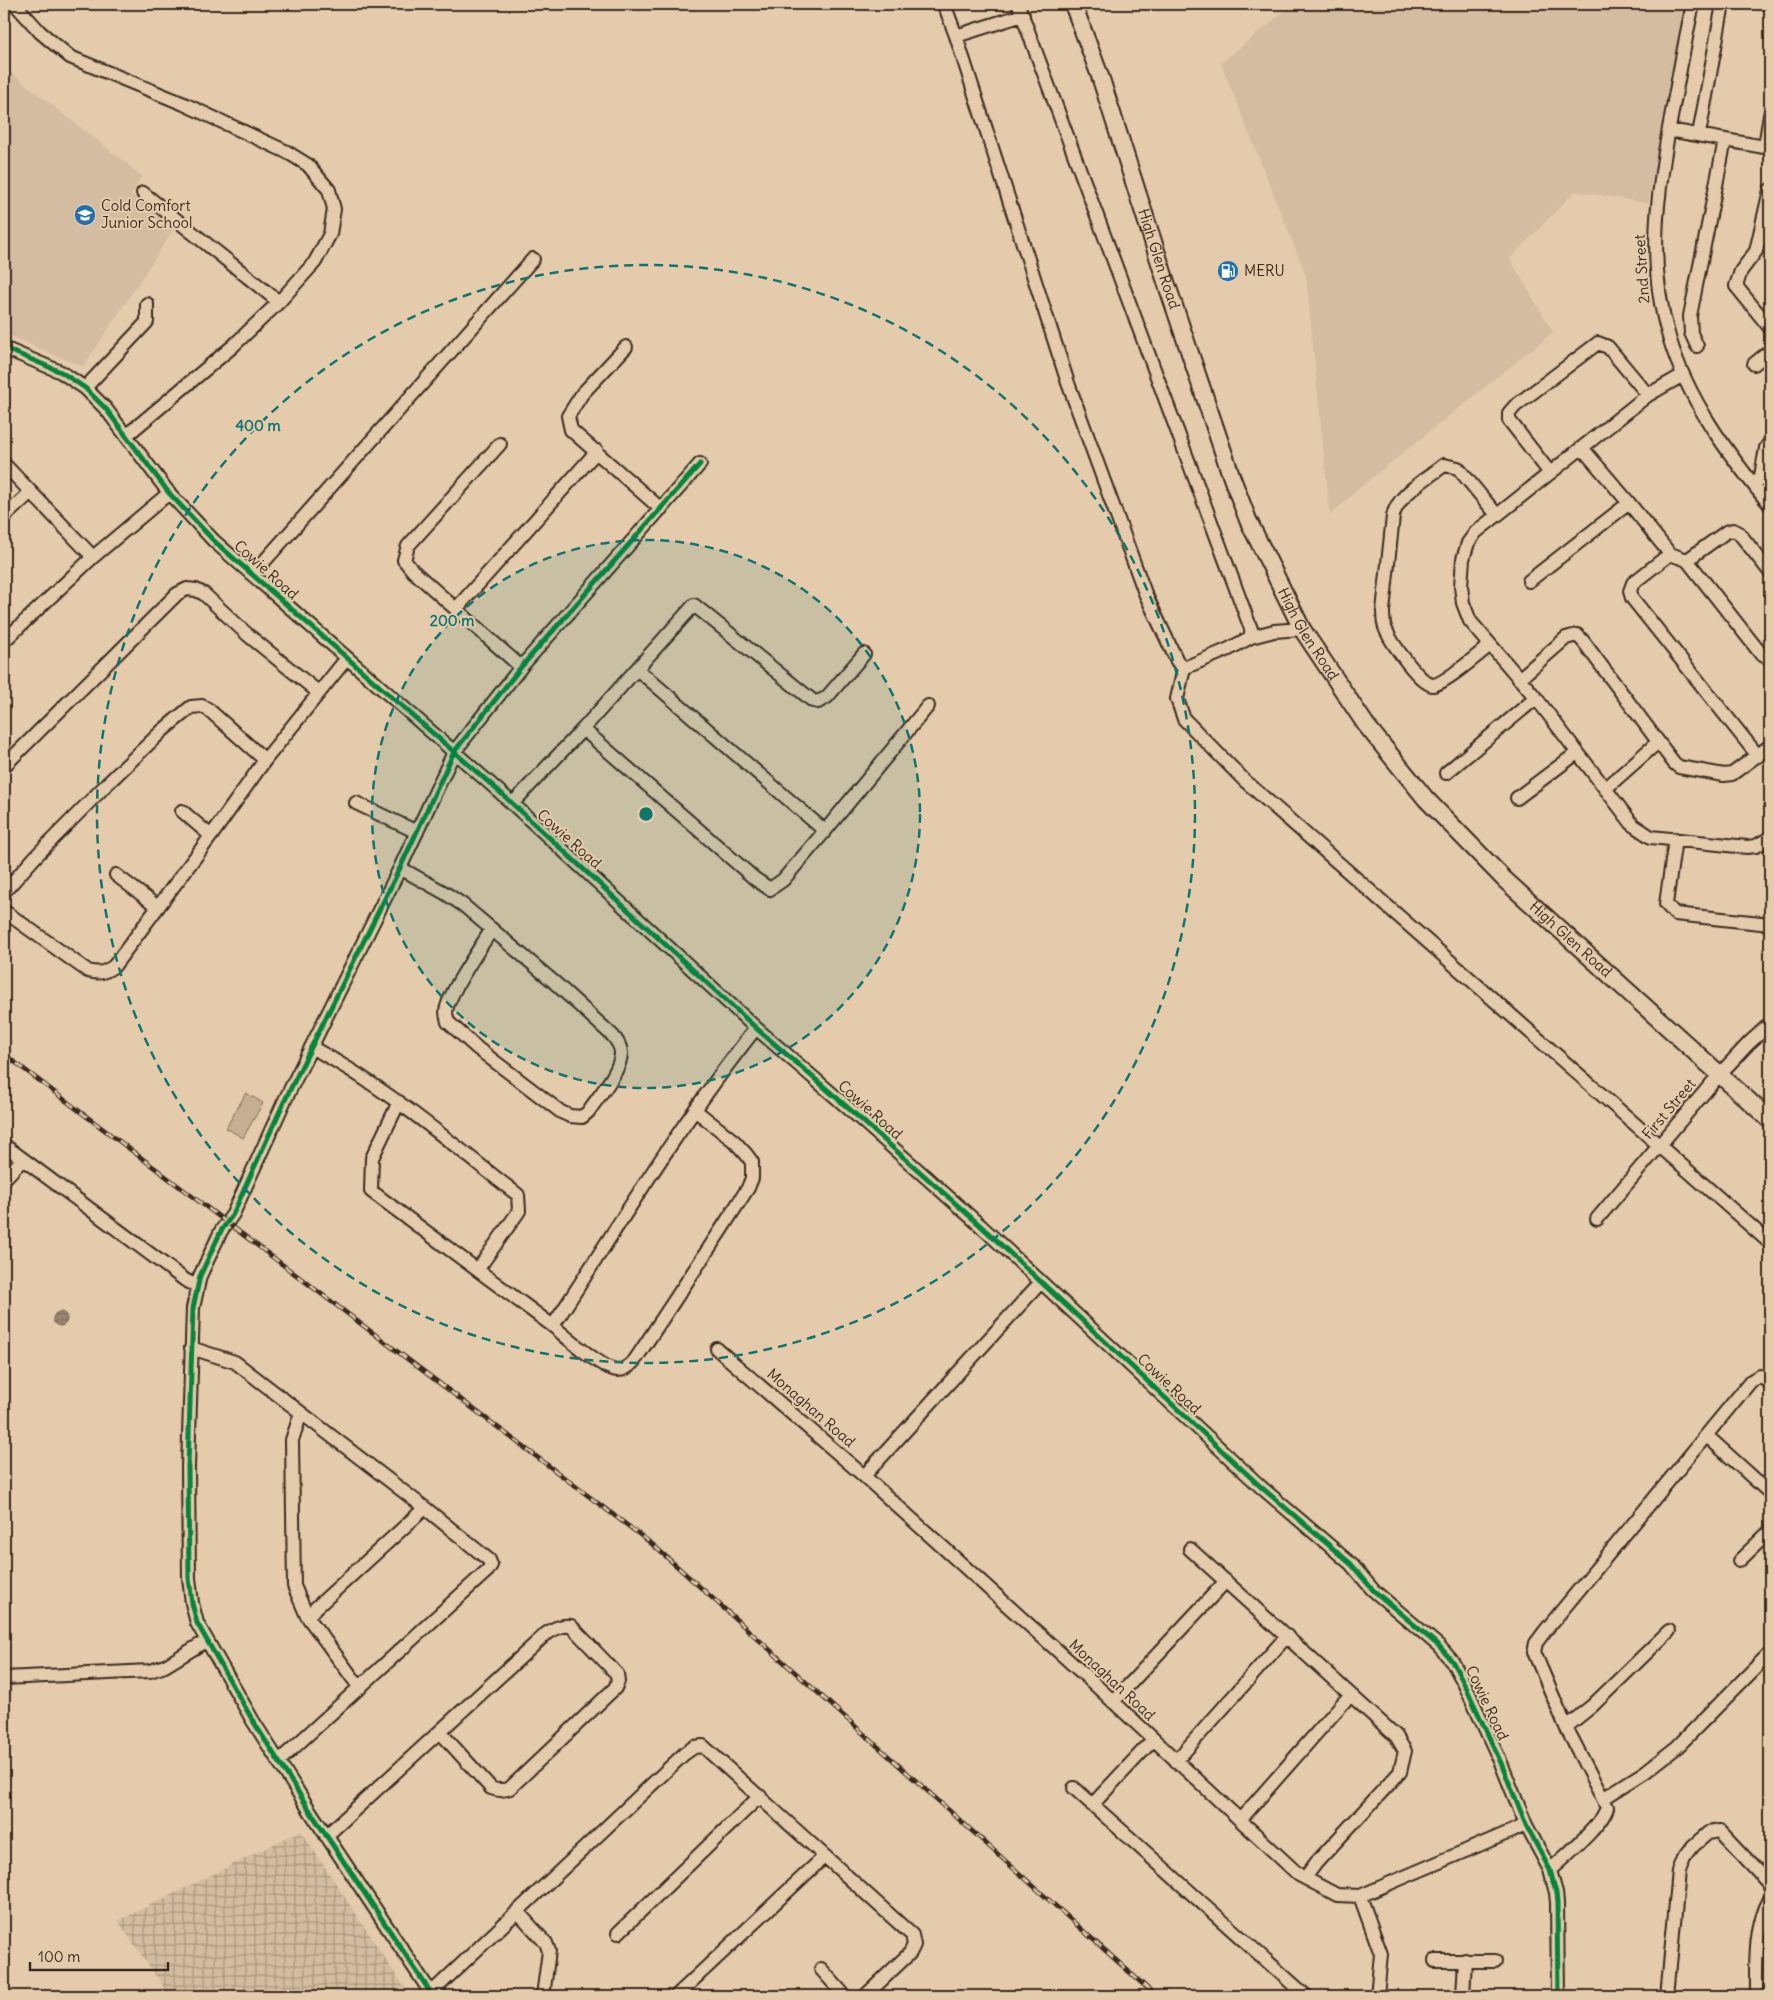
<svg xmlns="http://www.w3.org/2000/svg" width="1774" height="2000" font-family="Delius,sans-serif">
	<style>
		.built { fill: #d3bc9f }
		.industrial { fill: url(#industrial-grid) }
		.park { fill: #c5ae92; stroke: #806c58 }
		.water { fill: url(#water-rules); stroke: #74614e }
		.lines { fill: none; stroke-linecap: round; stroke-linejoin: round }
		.minor-casing { stroke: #3b2a1e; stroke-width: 16 }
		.major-casing { stroke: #3b2a1e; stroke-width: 20 }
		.minor { stroke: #e3cbac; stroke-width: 12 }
		.major { stroke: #e3cbac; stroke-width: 16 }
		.rail-casing { stroke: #3b2a1e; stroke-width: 4.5 }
		.rail { stroke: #e3cbac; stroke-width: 2.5; stroke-dasharray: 8; stroke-linecap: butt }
		.cycleway-casing { stroke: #e3cbac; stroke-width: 8 }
		.cycleway { stroke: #00873e; stroke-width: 5 }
		.ring { fill: none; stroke: #0f766e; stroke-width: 2.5; stroke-dasharray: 9 6 }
		.labels { text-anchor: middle; stroke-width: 4; stroke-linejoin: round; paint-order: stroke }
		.poi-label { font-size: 15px; fill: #3b2a1e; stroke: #e3cbac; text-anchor: start }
		.street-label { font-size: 15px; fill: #3b2a1e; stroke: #e3cbac }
		.centre { fill: #0f766e; stroke: #e3cbac; stroke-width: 2.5 }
		.ring-label { font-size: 15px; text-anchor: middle; font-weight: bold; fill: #0f766e; stroke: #e3cbac; stroke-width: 4; stroke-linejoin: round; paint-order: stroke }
	</style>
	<defs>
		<pattern id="industrial-grid" width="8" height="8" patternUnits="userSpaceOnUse" patternTransform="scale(1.25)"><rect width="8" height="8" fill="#d3bc9f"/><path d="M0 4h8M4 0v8" fill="none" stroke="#ac9981"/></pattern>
		<pattern id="water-rules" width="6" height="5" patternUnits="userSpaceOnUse" patternTransform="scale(1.25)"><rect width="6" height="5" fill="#9a866e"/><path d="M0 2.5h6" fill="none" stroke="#7f6e5a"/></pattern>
	</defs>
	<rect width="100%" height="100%" fill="#e3cbac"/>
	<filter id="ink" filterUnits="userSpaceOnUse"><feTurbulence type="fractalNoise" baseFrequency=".02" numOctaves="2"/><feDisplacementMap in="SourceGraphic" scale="10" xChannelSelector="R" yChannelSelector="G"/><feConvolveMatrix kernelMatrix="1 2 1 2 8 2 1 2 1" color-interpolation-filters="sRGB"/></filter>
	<g filter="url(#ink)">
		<path class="built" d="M1294,4H1686L1648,203L1575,191L1510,259L1553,332L1363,485L1330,515L1306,275L1221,63Z
			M4,67L142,176L131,196L156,206L178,223L83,367L4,333Z"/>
		<path class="industrial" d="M301,1831L410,1996H170L118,1921Z"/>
		<path class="park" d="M246,1093L263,1103L243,1138L226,1128Z"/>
		<path class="water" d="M53 1319a7 7 0 1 1 14 0a7 7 0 1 1-14 0Z"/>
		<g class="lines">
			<g class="minor-casing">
				<path id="minor" d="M15,4L40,32L70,57L184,104L287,152L308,165L329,190L334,209L330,234L315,262L279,302L232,347L127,435
					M942,4L946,9L956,36L1068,383L1145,593L1177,661L1184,668
					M1018,4L1251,629V637
					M1693,4C1685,40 1679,76 1672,112C1658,187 1646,262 1669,337C1688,401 1728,454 1770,505
					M956,36L1023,15
					M1669,130L1770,148
					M1699,134L1723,4
					M1765,146L1770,115
					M1770,190L1756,251L1741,271L1736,286L1770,328
					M143,193L279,302
					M1697,346L1691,333L1690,316L1725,140
					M626,347L582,394L568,416L571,430L661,509
					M4,348L61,372L85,388L106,409L169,493L214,541L502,794L756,1028L838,1099L982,1227L1261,1487L1351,1564L1373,1590L1439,1646L1452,1661L1465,1685L1501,1763L1526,1825L1550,1870L1556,1893L1557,1903L1558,1996
					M1754,364L1770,351
					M1683,375L1648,395L1476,532L1468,543L1463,559L1461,586L1463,603L1470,621L1536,698L1633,825L1651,837L1747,847L1756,846L1770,838
					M85,388L147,322V304
					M500,444L408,546L404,560L413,571L521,667
					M1583,449L1629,503
					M4,464L93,557
					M1550,473L1509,420V413L1515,406L1598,343L1608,347L1648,395
					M1754,485L1761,476L1766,448L1770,442
					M4,517L31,492
					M1670,554L1687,560L1761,654L1770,659
					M1687,560L1726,532L1733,530L1739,533L1770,572
					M253,574L533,259
					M1529,581L1629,503L1670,554L1633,583L1630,591L1632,598L1758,756
					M456,609L597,451
					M4,641L93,557L169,493
					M1490,645C1479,654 1444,684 1433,685C1421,685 1391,642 1386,630C1383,624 1383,618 1383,611L1393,516C1397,495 1428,478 1444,465L1458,468L1497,515
					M1184,668L1177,699L1184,719L1244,780L1770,1243
					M1184,668L1229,649L1251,637L1274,631L1302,629
					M637,669L825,831
					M1519,679L1566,638L1577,635L1583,641L1674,763L1679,767L1724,775L1732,774L1770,746
					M583,729L755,879L770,889L783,880L825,831L928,706
					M4,766L177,594L187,589L196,590L204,594L248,635L318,692
					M1446,773L1536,698
					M1605,789L1658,742
					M1517,798L1577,753
					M356,803L417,832
					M512,804L583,729L694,605L813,701L818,702L827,697L864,654
					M182,811L211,836
					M1675,839L1666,904L1675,914L1770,924
					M400,868L445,893L463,905L554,982L613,1036C617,1041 621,1046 621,1053C621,1071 598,1097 588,1112L582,1117L570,1116L561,1112L477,1048L448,1022C447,1018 446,1015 446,1011C449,992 481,947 492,929
					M116,875L158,907
					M4,892L36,856L106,785L162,731L191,707L202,706L209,710L265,760
					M4,911L88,971C99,974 104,973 114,966L211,836L265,760L347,658
					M311,1047C386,1087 451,1143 518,1195L519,1211L478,1269
					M399,1102L372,1158L371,1191L553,1326C618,1226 681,1122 756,1028
					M4,1145L185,1280L197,1286
					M4,1179L23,1159
					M1597,1219L1719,1075L1749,1043L1770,1024
					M553,1326C565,1336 603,1370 618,1370C629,1370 636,1359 641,1351L721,1230L748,1188L752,1178V1162L746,1154L734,1141L696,1111
					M191,1348L235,1362L425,1508L489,1560L491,1565L488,1570L279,1761
					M717,1349L864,1476L1089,1679L1299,1875L1337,1895L1360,1896L1526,1825
					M301,1413L292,1440L294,1586L307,1616L360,1688
					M1707,1436L1770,1493
					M864,1476L1041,1282
					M1190,1549L1396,1736L1405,1751L1400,1772L1316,1863L1305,1878
					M1739,1561L1770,1531
					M307,1616L425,1508
					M4,1678L150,1671L165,1666L206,1641
					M1113,1702L1226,1581
					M1566,1727L1592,1706L1669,1631
					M1176,1761L1287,1636
					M1074,1788L1306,1996
					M1604,1798L1645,1772L1677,1747L1770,1653
					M1092,1805L1153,1740
					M1240,1820L1350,1695
					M326,1836L547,1633C555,1628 561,1625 571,1626L617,1674L618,1681L615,1688L510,1788C503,1791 498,1791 491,1788L440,1732
					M1550,1870C1564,1857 1604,1824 1607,1807L1566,1727L1534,1652L1536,1643L1545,1631L1751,1381L1760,1376L1770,1383
					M1360,1896L1381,1954L1377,1996
					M517,1911L546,1943L549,1951L543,1996
					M618,1933L760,1796
					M1435,1961H1495
					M821,1969L845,1996
					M431,1993L684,1754L694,1747L703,1746L912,1935L914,1945L910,1953L865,1996
					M433,1996L312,1814L253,1721L197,1623L192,1603L189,1578L188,1467L193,1308L200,1276L221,1231L233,1214L284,1102L400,868L454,752L521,667L700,464
					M676,1996L825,1856
					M1463,1996L1465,1960
					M1667,1996L1679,1871L1684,1858L1693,1846L1708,1833L1720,1831L1770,1884
					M1756,1996C1756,1965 1754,1926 1770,1898"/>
			</g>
			<g class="major-casing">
				<g id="major">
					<path id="s1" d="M1073,4L1100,76L1167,285L1232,478L1248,520L1302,629L1366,725L1426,799L1505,880L1770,1120"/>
				</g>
			</g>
			<use href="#minor" class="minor"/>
			<use href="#major" class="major"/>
			<g class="rail-casing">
				<path id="rail" d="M4,1054L652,1544L1156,1996"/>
			</g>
			<use href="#rail" class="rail"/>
			<g class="cycleway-casing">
				<path id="cycleway" d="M4,348L61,372L85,388L106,409L169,493L214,541L502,794L756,1028L838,1099L982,1227L1261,1487L1351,1564L1373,1590L1439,1646L1452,1661L1465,1685L1501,1763L1526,1825L1550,1870L1556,1893L1557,1903L1558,1996
					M433,1996L312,1814L253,1721L197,1623L192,1603L189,1578L188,1467L193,1308L200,1276L221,1231L233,1214L284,1102L400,868L454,752L521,667L700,464"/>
			</g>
			<use href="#cycleway" class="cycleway"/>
		</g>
	</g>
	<circle cx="646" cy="814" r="274" fill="#0f766e" fill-opacity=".12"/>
	<g class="ring">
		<circle cx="646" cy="814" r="274"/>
		<circle cx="646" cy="814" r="549"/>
	</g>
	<defs>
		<g id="school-disc" transform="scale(1.125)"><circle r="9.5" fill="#1f6fb2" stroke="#e3cbac"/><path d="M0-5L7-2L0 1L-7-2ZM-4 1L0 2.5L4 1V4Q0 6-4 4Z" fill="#fff"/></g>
		<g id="fuel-disc" transform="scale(1.125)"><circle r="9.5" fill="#1f6fb2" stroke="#e3cbac"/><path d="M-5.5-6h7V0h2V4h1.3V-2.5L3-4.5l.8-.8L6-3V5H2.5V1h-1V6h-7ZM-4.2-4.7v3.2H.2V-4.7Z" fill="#fff"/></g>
	</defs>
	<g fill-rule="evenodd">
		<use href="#school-disc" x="85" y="215"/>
		<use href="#fuel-disc" x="1228" y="271"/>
	</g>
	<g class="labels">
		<g class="poi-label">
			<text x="101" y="211">Cold Comfort<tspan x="101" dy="17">Junior School</tspan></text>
			<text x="1244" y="276">MERU</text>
		</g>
		<g class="street-label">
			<text dy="5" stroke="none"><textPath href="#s1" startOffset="269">High Glen Road</textPath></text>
			<text transform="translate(1642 269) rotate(-94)" y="5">2nd Street</text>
			<text transform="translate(266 570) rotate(42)" y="5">Cowie Road</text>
			<text dy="5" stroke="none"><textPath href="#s1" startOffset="674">High Glen Road</textPath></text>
			<text transform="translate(569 839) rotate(42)" y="5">Cowie Road</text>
			<text dy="5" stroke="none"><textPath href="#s1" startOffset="1079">High Glen Road</textPath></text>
			<text transform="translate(1669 1109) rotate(-50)" y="5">First Street</text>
			<text transform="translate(870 1110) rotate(42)" y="5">Cowie Road</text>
			<text transform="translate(1169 1384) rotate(43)" y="5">Cowie Road</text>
			<text transform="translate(811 1408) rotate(41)" y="5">Monaghan Road</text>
			<text transform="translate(1112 1680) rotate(43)" y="5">Monaghan Road</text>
			<text transform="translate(1487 1703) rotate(65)" y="5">Cowie Road</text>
		</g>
	</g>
	<circle cx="646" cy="814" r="8" class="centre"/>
	<g class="ring-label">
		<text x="258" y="431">400 m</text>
		<text x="452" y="626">200 m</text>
	</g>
	<rect width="1774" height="2000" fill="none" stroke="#e3cbac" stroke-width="20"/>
	<rect x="10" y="10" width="1754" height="1980" fill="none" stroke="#3b2a1e" stroke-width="2" filter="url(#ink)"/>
	<path d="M30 1962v8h138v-8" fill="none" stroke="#3b2a1e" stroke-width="2.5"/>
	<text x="38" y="1962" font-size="15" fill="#3b2a1e" stroke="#e3cbac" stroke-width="4" paint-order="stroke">100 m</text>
</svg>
